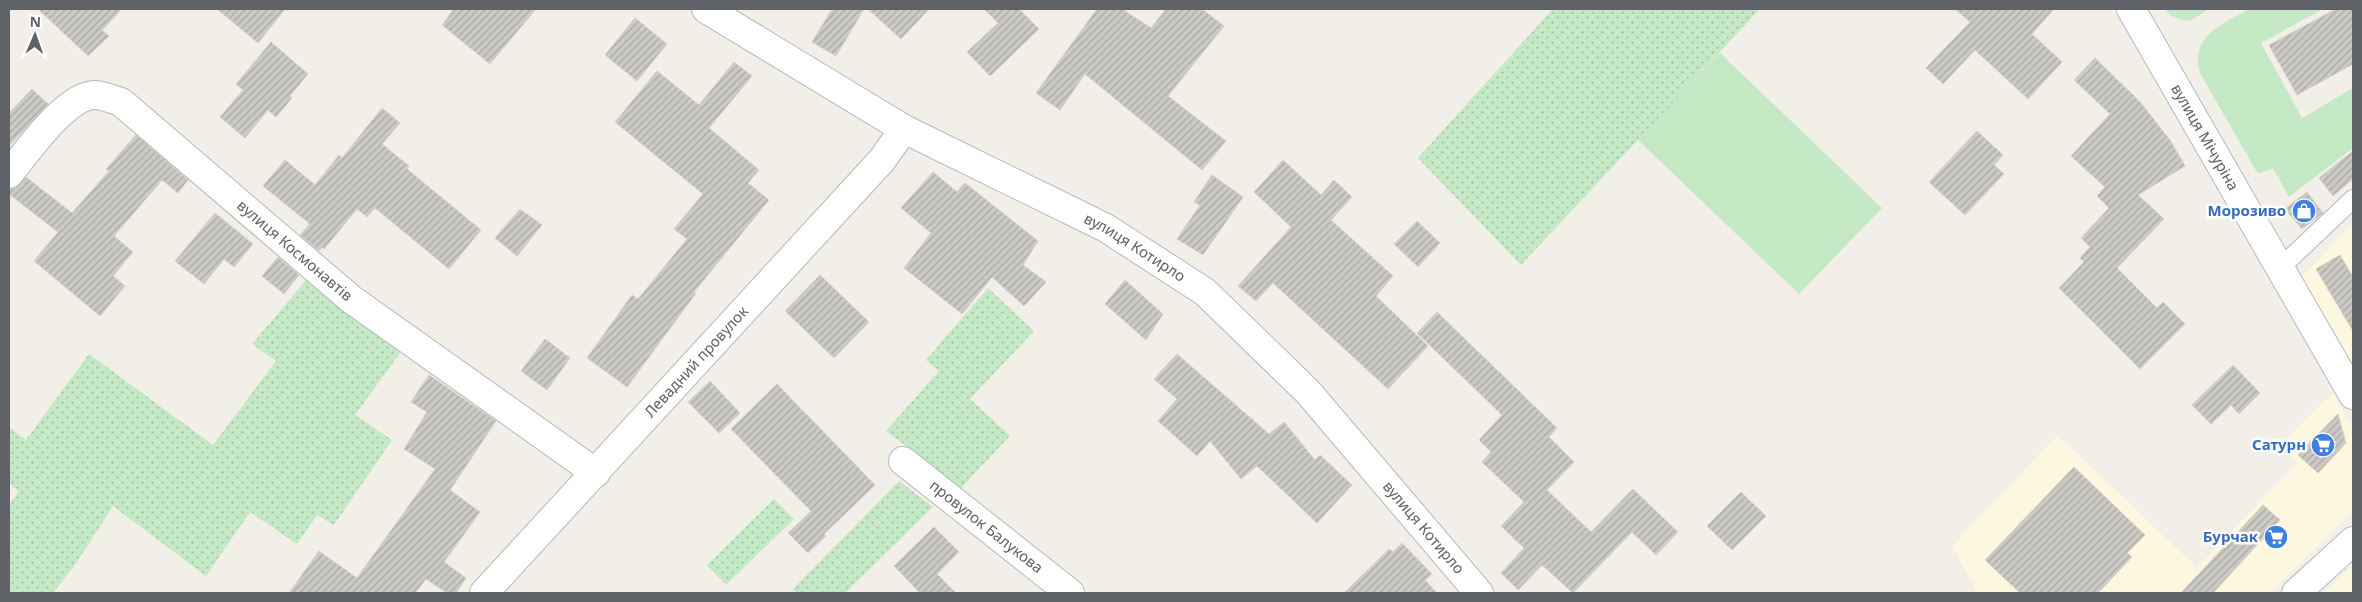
<svg xmlns="http://www.w3.org/2000/svg" width="2362" height="602" font-family="'Noto Sans',sans-serif">
	<style>
		.commercial { fill: #fef7e0 }
		.grass { fill: #c5e8c5 }
		.park { fill: url(#park-dots) }
		.building { fill: url(#building-hatch); stroke: #d6d1c6 }
		.lines { fill: none; stroke-linecap: round; stroke-linejoin: round }
		.lane-casing { stroke: #b5b8bc; stroke-width: 20 }
		.street-casing { stroke: #b5b8bc; stroke-width: 30 }
		.secondary-casing { stroke: #b6babf; stroke-width: 30 }
		.lane { stroke: #fff; stroke-width: 18 }
		.street { stroke: #fff; stroke-width: 28 }
		.secondary { stroke: #fff; stroke-width: 28 }
		.labels { text-anchor: middle; stroke-width: 5; stroke-linejoin: round; paint-order: stroke }
		.street-label { font-size: 15px; fill: #5f6368; stroke: #fff }
		.shop-label { font-size: 15px; font-weight: bold; fill: #366cbe; stroke: #fff; text-anchor: end }
	</style>
	<defs>
		<pattern id="park-dots" width="8" height="8" patternUnits="userSpaceOnUse" patternTransform="scale(1.25)"><rect width="8" height="8" fill="#c5e8c5"/><path d="M2 2h.1M6 6h.1" fill="none" stroke="#a3c0a4" stroke-width="1.8" stroke-linecap="round"/></pattern>
		<pattern id="building-hatch" width="6" height="6" patternUnits="userSpaceOnUse" patternTransform="scale(1.25)"><rect width="6" height="6" fill="#cccac5"/><path d="M-1 1l2-2M0 6l6-6M5 7l2-2" fill="none" stroke="#a9a8a4"/></pattern>
	</defs>
	<rect width="100%" height="100%" fill="#f1efe8"/>
	<path class="commercial" d="M2353,224V368L2301,277Z
		M2334,394L2353,430V506L2348,516L2270,593H1978L1952,546L2058,435L2197,568L2297,462L2280,445L2322,403Z
		M2353,566V593H2322Z"/>
	<path class="grass" d="M2165,9H2209L2190,21C2180,19 2170,18 2165,9Z
		M2248,9H2323L2261,43L2302,118L2353,88V148L2289,197L2273,168L2258,174L2200,73C2190,35 2221,26 2248,9Z
		M1720,53L1882,208L1799,294L1637,139Z"/>
	<path class="park" d="M1553,9H1760L1521,265L1418,158Z
		M308,278L405,346L355,415L392,440L334,525L317,515L297,544L250,512L206,576L113,506L75,565L53,593H9V504L19,492L9,483V427L26,440L89,354L213,445L276,361L252,344Z
		M988,288L1034,331L970,399L1010,436L961,488L886,431L939,371L926,360Z
		M899,481L933,507L845,593H797L793,589Z
		M774,499L794,519L726,585L707,565Z"/>
	<path class="building" d="M38,9H122L102,30L109,36L88,56Z
		M217,9H285L258,43Z
		M454,9H536L490,64L442,25Z
		M832,9H864L836,56L812,42Z
		M868,9H929L901,39Z
		M984,9H1019L1039,29L990,76L967,52L998,23Z
		M1097,9H1122L1151,28L1166,9H1202L1224,26L1168,96L1226,141L1202,170L1085,74L1060,110L1036,93Z
		M1955,9H2054L2032,34L2062,62L2028,99L1975,50L1943,84L1926,68L1970,22Z
		M2336,9H2353V64L2297,95L2269,45Z
		M635,18L667,44L637,81L605,55Z
		M271,42L308,74L290,96L292,98L276,117L268,110L245,138L220,117L243,90L236,84Z
		M2095,58L2140,102L2170,140L2185,166L2138,195L2164,219L2117,268L2157,308L2163,302L2185,324L2140,369L2059,288L2084,262L2080,258L2090,247L2081,238L2109,208L2097,196L2105,187L2071,156L2110,114L2074,80Z
		M734,62L752,76L709,128L759,170L748,183L769,200L694,292L696,293L627,387L587,358L632,295L638,299L687,239L674,229L703,194L615,122L657,71L699,105Z
		M32,89L48,104L9,146V113Z
		M382,108L400,123L382,144L409,166L407,169L481,230L449,269L375,208L367,217L357,209L324,249L322,247L319,251L300,235L310,224L263,186L285,160L315,185L339,155L342,158Z
		M1977,131L2003,155L1994,165L2004,174L1965,215L1929,182Z
		M136,135L188,180L178,193L162,180L114,236L133,252L113,276L125,286L100,316L34,261L58,232L9,194V189L15,188L26,177L72,213L109,171L106,169Z
		M2353,151V179L2333,196L2319,178Z
		M1283,160L1321,195L1334,180L1352,197L1331,220L1393,276L1376,296L1428,346L1388,389L1273,283L1256,301L1238,286L1291,227L1254,192Z
		M933,172L957,192L965,183L1038,241L1023,265L1046,282L1024,306L992,277L962,314L904,268L931,233L901,208Z
		M1212,175L1243,197L1203,255L1177,239L1200,205L1194,202Z
		M2307,192L2323,213L2302,229L2285,209Z
		M520,209L542,225L517,256L495,238Z
		M215,213L253,244L234,267L224,259L204,284L175,261Z
		M1417,221L1440,243L1418,267L1394,244Z
		M2340,255L2353,277V331L2316,269Z
		M278,257L299,275L284,294L262,276Z
		M820,275L869,322L834,358L785,311Z
		M1125,280L1163,314L1146,340L1105,304Z
		M1437,312L1557,428L1549,437L1574,462L1547,490L1591,532L1633,489L1678,532L1656,555L1632,532L1573,593L1542,565L1518,590L1501,573L1524,548L1501,526L1524,502L1482,462L1491,452L1479,440L1502,415L1417,333Z
		M545,339L570,358L547,390L521,371Z
		M1177,354L1269,434L1284,422L1315,460L1320,455L1352,485L1317,523L1257,466L1241,479L1210,441L1197,456L1158,421L1177,399L1154,379Z
		M2233,365L2260,393L2239,414L2231,405L2211,424L2192,405Z
		M429,375L496,421L450,490L480,512L444,562L466,578L456,593H447L426,579L415,593H289L319,551L357,578L435,469L404,449L427,412L411,402Z
		M710,381L740,413L719,433L688,402Z
		M777,384L875,485L824,534L826,536L808,553L788,533L811,511L731,429Z
		M2338,414L2346,443L2318,473L2298,455Z
		M2074,467L2145,535L2127,553L2132,557L2098,593H2020L1985,560Z
		M1741,492L1766,516L1732,550L1707,526Z
		M2263,505L2280,520L2213,593H2181Z
		M934,527L959,552L937,574L956,593H920L894,566Z
		M1402,543L1432,574L1425,580L1437,593H1344L1389,549L1393,552Z"/>
	<g class="lines">
		<g class="lane-casing">
			<path id="lane" d="M2280,268L2353,199"/>
		</g>
		<g class="street-casing">
			<g id="street">
				<path id="s1" d="M706,9L904,129L1106,228L1205,292L1308,392L1479,593"/>
				<path id="s2" d="M9,174C26,153 66,95 95,95C103,95 113,100 121,102L351,299L596,473"/>
				<path id="s3" d="M903,461L1070,593"/>
				<path id="s4" d="M484,593L882,160L904,129"/>
			</g>
		</g>
		<g class="secondary-casing">
			<g id="secondary">
				<path id="s5" d="M2131,9L2353,395"/>
				<path d="M2296,593L2353,541"/>
			</g>
		</g>
		<use href="#lane" class="lane"/>
		<use href="#street" class="street"/>
		<use href="#secondary" class="secondary"/>
	</g>
	<defs>
		<g id="shop-disc" transform="scale(1.25)"><circle r="9.5" fill="#3f7fe0" stroke="#fff"/><path d="M-5-2.5h2.3a2.7 3.5 0 0 1 5.4 0H5L5.5 6h-11ZM-1.5-2.5h3a1.5 2.3 0 0 0-3 0Z" fill="#fff"/></g>
		<g id="supermarket-disc" transform="scale(1.25)"><circle r="9.5" fill="#3f7fe0" stroke="#fff"/><path d="M-6-5.5h2.5l.6 2H6L4.5 2H-2.5L-4.4-4H-6ZM-1.5 3.2a1.3 1.3 0 1 0 .1 0ZM3 3.2a1.3 1.3 0 1 0 .1 0Z" fill="#fff"/></g>
	</defs>
	<g fill-rule="evenodd">
		<use href="#shop-disc" x="2304" y="211"/>
		<use href="#supermarket-disc" x="2323" y="445"/>
		<use href="#supermarket-disc" x="2276" y="537"/>
	</g>
	<g class="labels">
		<g class="street-label">
			<text dy="5" stroke="none"><textPath href="#s5" startOffset="148">вулиця Мічуріна</textPath></text>
			<text dy="5" stroke="none"><textPath href="#s1" startOffset="491">вулиця Котирло</textPath></text>
			<text dy="5" stroke="none"><textPath href="#s2" startOffset="375">вулиця Космонавтів</textPath></text>
			<text dy="5" stroke="none"><textPath href="#s4" startOffset="314">Левадний провулок</textPath></text>
			<text dy="5" stroke="none"><textPath href="#s3" startOffset="106">провулок Балукова</textPath></text>
			<text dy="5" stroke="none"><textPath href="#s1" startOffset="896">вулиця Котирло</textPath></text>
		</g>
		<g class="shop-label">
			<text x="2286" y="216">Морозиво</text>
			<text x="2306" y="450">Сатурн</text>
			<text x="2258" y="542">Бурчак</text>
		</g>
	</g>
	<rect width="2362" height="602" fill="none" stroke="#5f6368" stroke-width="20"/>
	<g transform="translate(35 35) rotate(2)" stroke="#ffffff" stroke-width="4" paint-order="stroke">
	<path d="M0-4L9 19L0 12L-9 19Z" fill="#5f6368"/>
	<text y="-8" font-size="14" font-weight="bold" text-anchor="middle" fill="#5f6368">N</text>
	</g>
</svg>
